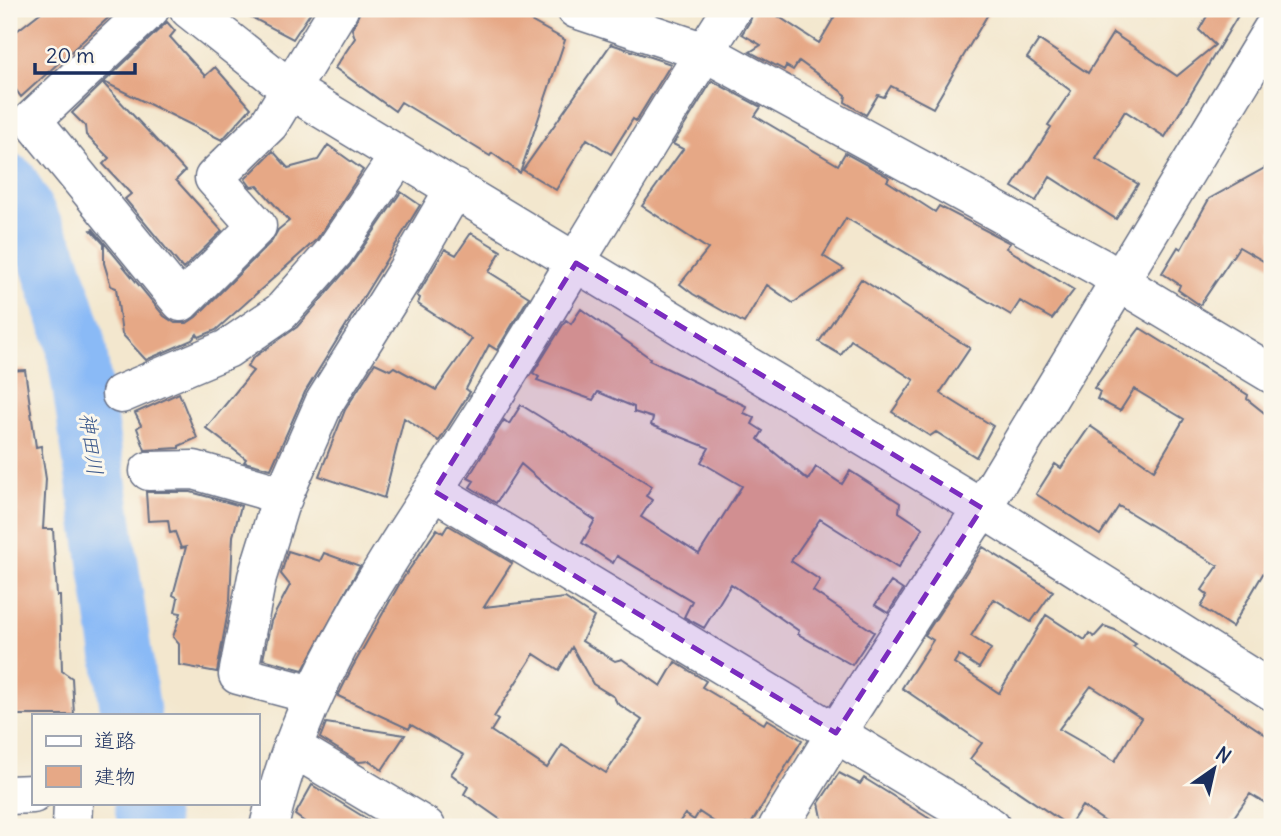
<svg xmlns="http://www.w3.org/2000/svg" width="1281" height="836" font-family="Delius,'Klee One',sans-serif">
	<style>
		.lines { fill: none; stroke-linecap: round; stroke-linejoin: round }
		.river { stroke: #8abaf6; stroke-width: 60 }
		.building { fill: #e6a886; fill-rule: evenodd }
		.minor-casing { stroke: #676f85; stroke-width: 41 }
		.minor { stroke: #fff; stroke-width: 38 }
		.marked { fill: #7b2cbf; fill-opacity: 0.2; stroke: #7b2cbf; stroke-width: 5; stroke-dasharray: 14 9; stroke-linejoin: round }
		.labels { text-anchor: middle; stroke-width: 6; stroke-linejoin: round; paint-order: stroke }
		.water-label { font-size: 21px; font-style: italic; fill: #3c598c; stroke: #fbf7ec }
	</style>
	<rect width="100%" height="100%" fill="#fbf7ec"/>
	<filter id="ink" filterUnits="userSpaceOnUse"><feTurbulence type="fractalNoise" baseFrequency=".0143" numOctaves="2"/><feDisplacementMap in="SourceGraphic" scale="14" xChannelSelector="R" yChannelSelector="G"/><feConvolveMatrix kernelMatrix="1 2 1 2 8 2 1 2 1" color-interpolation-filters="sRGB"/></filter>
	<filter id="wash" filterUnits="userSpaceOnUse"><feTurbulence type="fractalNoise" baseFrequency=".00686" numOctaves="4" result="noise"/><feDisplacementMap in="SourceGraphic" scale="28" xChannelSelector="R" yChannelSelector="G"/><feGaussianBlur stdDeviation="1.57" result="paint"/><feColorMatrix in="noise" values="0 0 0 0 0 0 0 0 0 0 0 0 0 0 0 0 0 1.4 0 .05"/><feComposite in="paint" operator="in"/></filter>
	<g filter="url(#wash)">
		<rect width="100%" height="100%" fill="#f3e7ce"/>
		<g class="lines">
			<path class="river" d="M9,184L48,256L75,339L131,715
				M144,803L148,827"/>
		</g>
		<g id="blocks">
			<path class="building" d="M45,9H118L21,97L9,80V37Z
				M236,9H313L293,39Z
				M361,9H509L565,40L520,173L492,153L490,156L401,102L395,111L335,68L355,38L352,29Z
				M754,9H767L819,43L839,9H991L933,108L891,86L884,97L878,95L866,115L845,102L846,95L799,61L793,70L786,66L784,70L750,52L761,45L742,34L750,21Z
				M1211,9H1242L1165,137L1125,111L1096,159L1138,184L1116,219L1050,177L1036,201L1012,187L1051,127L1048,125L1071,91L1027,58L1039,40L1088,73L1113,33L1177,76L1215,45L1199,30Z
				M167,22L175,31L170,37L205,76L215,67L251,108L222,140L104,82Z
				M611,44L671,64L636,121L633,119L611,154L587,139L556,190L523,170Z
				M712,81L761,107L755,116L838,165L845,153L887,176L889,178L887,181L935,212L939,206L1010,243L1006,248L1074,290L1052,319L1020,301L1011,315L886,241L888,240L886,241L846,218L823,256L844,269L793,303L767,285L744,323L693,294L680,284L708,249L642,206L683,149L673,144Z
				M103,83L185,171L176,180L222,231L183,269L125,199L131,194L103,164L109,158L86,135L85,126L72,113Z
				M328,145L363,170L317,239L216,330L199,337L197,334L192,340L146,360L122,334L116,288L111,286L104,263V244L91,230L93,229L164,316L175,323H187L196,317L272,241L278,230L289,221L258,186L251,187L245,179L273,151L288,168L318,160Z
				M1272,164V266L1239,247L1200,305L1178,290L1180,285L1162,273L1178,247L1181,249L1209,199Z
				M401,192L420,205L305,392L271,469L244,462L246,459L206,428L253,371L247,367L253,358L297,327L350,266Z
				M471,233L501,251L489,272L529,297L497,350L489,345L466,389L470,392L439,441L404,418L384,498L319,476L345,410L375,363L390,370L394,367L436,390L472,339L418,304L420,298L417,296L445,249L456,255Z
				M861,279L970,348L940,393L993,426L976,457L936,432L930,436L892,412L914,380L851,340L841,355L819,342Z
				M581,309L650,358L649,360L746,406L744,413L755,418L752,424L763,431L758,439L808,480L816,467L842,484L850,471L900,503L899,512L923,528L898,568L820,519L791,561L820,580L813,591L874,632L852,665L798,634L799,631L731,584L704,628L684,617L692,601L617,556L613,563L582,543L595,520L557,495L521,464L496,503L470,487L474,481L468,478L504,420L509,424L521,405L652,486L646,496L652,500L641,517L699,554L742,486L701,462L709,448L651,425L653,418L634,412V407L598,392L593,400L537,380L539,377L533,373L566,320L571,324Z
				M1140,328L1248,395L1247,399L1272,419V577L1264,572L1232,627L1201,607L1208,595L1202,590L1218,566L1119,506L1100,535L1036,494L1055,464L1061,468L1090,426L1154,470L1184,419L1134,389L1120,411L1097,399L1100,392L1094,388Z
				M25,370L36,447L41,446L46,479L43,529H53L57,596H60L62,671L72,678L74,715H9V371Z
				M179,393L197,438L179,446V448L145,450L137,428L141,425L135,413Z
				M146,492H191L241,506L233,536L230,600L217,672L179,665V644L173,637L181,613L175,612L178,598L173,595L186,547L181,548L175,532L170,533L168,520L148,521Z
				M448,525L512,563L484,607L565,598L594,617L582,641L615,661L622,659L661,686L675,662L706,681L702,687L764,724L767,719L802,740L751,824L746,823L744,827H722L699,812L694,820L685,814L676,827H511L464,794L468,787L451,774L464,755L411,725L409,729L338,696L352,668L400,583L437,529L443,533ZM572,647L593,684L614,697L617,703L642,720L606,773L562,745L547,768L491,731L498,720L494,717L534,654L559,670Z
				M983,547L1053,591L1031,622L994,599L971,636L991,649L979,668L959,655L954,663L999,693L1046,615L1085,640L1089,633L1094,637L1104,626L1115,630L1136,644L1133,646L1272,739V807L1250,794L1227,827H1113L1082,806L1069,826L970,759L982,743L902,688L933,640L925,635ZM1091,686L1141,718L1115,761L1059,729Z
				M288,551L320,561L324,553L360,566L303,670L263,659L271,621L290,585L281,574Z
				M891,582L903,590L888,613L875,605Z
				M326,723L405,735L382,770L370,761L359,762L320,738Z
				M839,773L860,784L864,778L943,827H824L819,803Z
				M312,785L380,827H312L295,815Z"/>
		</g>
	</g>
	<g filter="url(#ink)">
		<use href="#blocks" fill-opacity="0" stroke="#676f85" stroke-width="2"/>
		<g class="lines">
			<g class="minor-casing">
				<path id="minor" d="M150,9L32,120L181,302L257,226L214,178L269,124L339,9
					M189,9L291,90L982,508L1272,691
					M576,9L705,52L1101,268L1139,294L1272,374
					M121,394L227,349L281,312L334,252L399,156
					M149,471L194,470L261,489L283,498
					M434,491L991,827
					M313,695L238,675L257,577L279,506L324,403L406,272L455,188
					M292,747L426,827
					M9,795L33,794
					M72,827L73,803
					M269,827C304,668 406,537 490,402C571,271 649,138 732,9
					M778,827L836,733L982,508L1272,30"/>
			</g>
			<use href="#minor" class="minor"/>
		</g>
	</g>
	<path class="marked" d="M576,263L982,508L836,733L434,491Z"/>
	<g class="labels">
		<g class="water-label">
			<text transform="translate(91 444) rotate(82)" y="7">神田川</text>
		</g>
	</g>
	<rect width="1281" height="836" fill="none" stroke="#fbf7ec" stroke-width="35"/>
	<rect x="32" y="714" width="228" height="91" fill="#fbf7ec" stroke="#a1a7b3" stroke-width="2"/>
	<rect x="46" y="736" width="35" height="10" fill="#ffffff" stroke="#a1a7b3" stroke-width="2"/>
	<text x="94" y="748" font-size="21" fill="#1b2f5e">道路</text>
	<rect x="46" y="766" width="35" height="21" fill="#e6a886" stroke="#a1a7b3" stroke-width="2"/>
	<text x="94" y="784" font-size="21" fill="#1b2f5e">建物</text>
	<g transform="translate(1214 769) rotate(34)" stroke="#fbf7ec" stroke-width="5" paint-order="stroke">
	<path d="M0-5L12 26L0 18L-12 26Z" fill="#1b2f5e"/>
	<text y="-10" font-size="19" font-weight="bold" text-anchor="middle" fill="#1b2f5e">N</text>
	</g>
	<path d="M35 63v10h100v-10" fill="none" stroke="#1b2f5e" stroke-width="3.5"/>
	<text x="46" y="63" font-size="21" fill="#1b2f5e" stroke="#fbf7ec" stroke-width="5" paint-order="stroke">20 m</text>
</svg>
